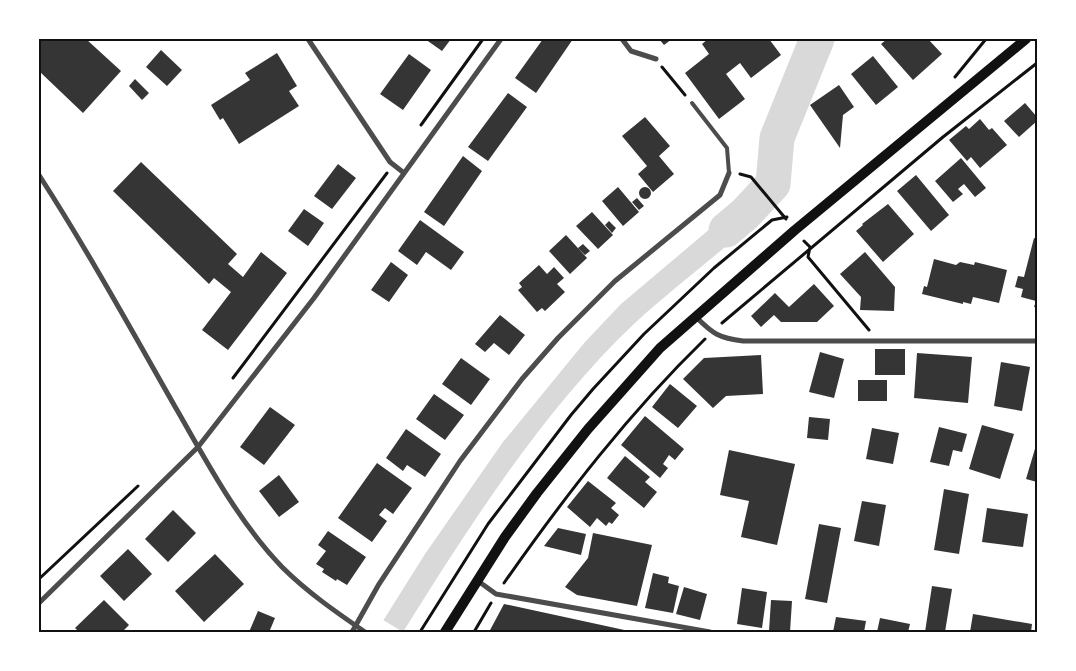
<svg xmlns="http://www.w3.org/2000/svg" width="1076" height="671" font-family="'Open Sans',sans-serif">
	<style>
		.water { fill: #d9d9d9 }
		.pier { fill: #fff }
		.lines { fill: none; stroke-linecap: round; stroke-linejoin: round }
		.river { stroke: #d9d9d9; stroke-width: 35 }
		.building { fill: #353535 }
		.path { stroke: #111; stroke-width: 3 }
		.service { stroke: #4c4c4c; stroke-width: 4 }
		.minor { stroke: #4c4c4c; stroke-width: 5 }
		.secondary { stroke: #111; stroke-width: 10 }
		.neatline { fill: none; stroke: #111; stroke-width: 2 }
	</style>
	<rect width="100%" height="100%" fill="#fff"/>
	<path class="water" d="M754,189L769,206C728,249 678,283 635,323C543,410 470,525 403,632H376L425,554L503,442L585,342L621,304L737,206Z"/>
	<path class="pier" d="M381,620H383L403,632H374Z"/>
	<g class="lines">
		<path class="river" d="M726,230L745,214L773,184L777,138L817,39"/>
	</g>
	<path class="building" d="M39,39H86L121,71L83,113L39,71Z
		M425,39H451L442,51Z
		M543,39H573L536,93L515,78Z
		M659,39H672L664,45Z
		M708,39H769L781,55L751,78L740,63L726,74L745,99L719,119L685,73L709,54L702,44Z
		M887,39H928L942,54L913,80L881,44Z
		M161,50L182,70L167,86L146,67Z
		M277,53L297,86L289,91L299,106L239,144L223,118L220,120L211,105L250,80L245,73Z
		M409,54L431,70L403,110L380,94Z
		M873,56L898,87L876,105L851,74Z
		M135,79L149,93L142,100L129,86Z
		M839,85L854,107L843,115L840,148L810,105Z
		M508,93L527,107L488,161L468,147Z
		M1025,103L1037,117V121L1019,137L1004,121Z
		M645,117L670,146L659,156L674,174L653,192L638,174L647,166L622,136Z
		M980,119L989,130L992,128L1007,145L980,168L971,157L967,161L949,140L966,126L969,129Z
		M463,156L482,171L444,226L424,212Z
		M961,158L986,188L975,197L964,184L958,189L963,194L953,202L935,181Z
		M141,162L237,254L228,264L243,277L261,252L287,273L228,350L202,330L231,292L214,278L209,284L113,191Z
		M338,164L356,178L332,209L314,196Z
		M916,175L949,215L931,231L897,191Z
		M618,187L639,212L623,226L602,201Z
		M639 193a6 6 0 1 1 12 0a6 6 0 1 1-12 0Z
		M637,198L644,206L639,210L632,202Z
		M888,204L914,234L883,262L856,231L863,225L862,224Z
		M304,209L324,223L308,246L288,231Z
		M592,212L613,235L598,249L576,226Z
		M420,220L464,252L451,270L426,252L417,265L398,251Z
		M609,221L616,228L612,233L605,225Z
		M566,235L587,258L570,274L549,251Z
		M1034,238L1037,239V307H1034L1036,301L1021,297L1023,289L1015,287L1018,276L1024,277Z
		M583,244L590,251L585,255L578,248Z
		M865,252L895,287L894,311L860,310L861,297L840,274Z
		M934,259L956,265L960,262L974,265L975,262L1007,270L999,303L973,297L971,304L963,302V304L922,294L924,286L927,287Z
		M391,262L408,275L389,302L371,290Z
		M539,265L547,274L554,267L564,278L557,284L565,292L545,311L542,308L537,312L518,290L522,287L519,283Z
		M814,284L834,306L817,322H781L774,315L761,327L751,316L775,293L789,307Z
		M500,315L525,335L509,355L494,343L485,352L475,344Z
		M875,349H905V375H875Z
		M820,352L844,359L834,398L809,392Z
		M917,353L972,357L968,403L914,398Z
		M761,355L763,394L726,396L713,408L683,379L704,358Z
		M461,358L490,379L471,405L442,384Z
		M1001,362L1030,367L1022,411L994,406Z
		M858,380H887V401H858Z
		M670,384L697,406L678,428L652,407Z
		M434,394L464,415L445,440L416,419Z
		M270,407L295,425L264,465L240,447Z
		M645,416L684,449L675,460L669,455L663,464L668,468L660,478L621,445Z
		M809,417L830,419L828,440L807,438Z
		M982,425L1014,434L1000,479L969,469Z
		M939,427L967,434L962,452L953,450L949,466L930,462Z
		M872,428L899,433L893,464L866,459Z
		M406,429L441,454L425,477L407,465L403,471L386,458Z
		M1037,442V482L1026,479Z
		M729,450L795,464L777,545L741,537L749,501L720,495Z
		M625,456L650,477L645,482L657,492L644,508L607,478Z
		M377,463L412,488L393,514L385,508L379,515L387,521L372,542L338,518Z
		M279,475L299,502L279,517L259,491Z
		M588,481L616,503L611,508L619,515L612,524L609,522L606,526L597,518L590,527L567,507Z
		M944,489L969,494L959,554L934,550Z
		M862,501L886,505L879,546L854,541Z
		M987,508L1028,514L1023,547L982,542Z
		M173,510L196,533L168,562L145,539Z
		M819,524L841,528L827,603L805,599Z
		M558,528L586,534L581,555L544,546Z
		M328,531L366,557L347,585L337,579L336,581L322,572L324,569L316,564L326,551L318,545Z
		M593,533L652,545L637,606L577,595L565,587L588,558Z
		M128,549L152,574L124,601L100,576Z
		M215,554L244,584L204,622L175,591Z
		M653,573L669,577L668,583L679,586L673,613L645,608Z
		M932,586L952,589L945,632H925Z
		M684,587L707,594L700,620L676,614Z
		M742,588L767,592L762,628L737,624Z
		M104,600L129,625L122,632H79L75,628Z
		M771,600L792,601L790,632L769,631Z
		M504,604L629,631V632H489Z
		M258,611L275,618L270,630L276,632H249Z
		M973,614L1032,624L1031,632H970Z
		M836,617L866,621L864,632H833Z
		M880,618L910,624L908,632H877Z"/>
	<g class="lines">
		<path class="path" d="M662,67L685,95
			M955,77L986,39
			M421,125L483,39
			M740,174L751,177L786,219
			M804,241L810,247L808,257L869,330
			M722,323L943,137L1037,63
			M233,378L387,173
			M39,579L138,486
			M504,583C565,496 629,413 705,339
			M420,632L488,524L571,415L593,389L644,334L714,268L772,220L787,217
			M474,632L491,603"/>
		<path class="service" d="M692,103L727,148L729,173"/>
		<path class="minor" d="M308,39L390,162L404,173
			M622,39L631,51L656,59
			M39,175C88,251 132,331 177,410C208,464 238,521 282,567C307,592 336,612 365,632
			M696,317C713,334 719,338 743,341H1037
			M478,581L496,594L710,632
			M39,603L198,447L314,298L501,39
			M352,632L379,584L460,461L522,379L558,338L615,281L720,195L729,173"/>
		<path class="secondary" d="M445,632L505,537L537,493L588,429L660,348L795,230L1026,39"/>
	</g>
	<rect width="1076" height="671" fill="none" stroke="#ffffff" stroke-width="80"/>
	<rect x="40" y="40" width="996" height="591" class="neatline"/>
</svg>
